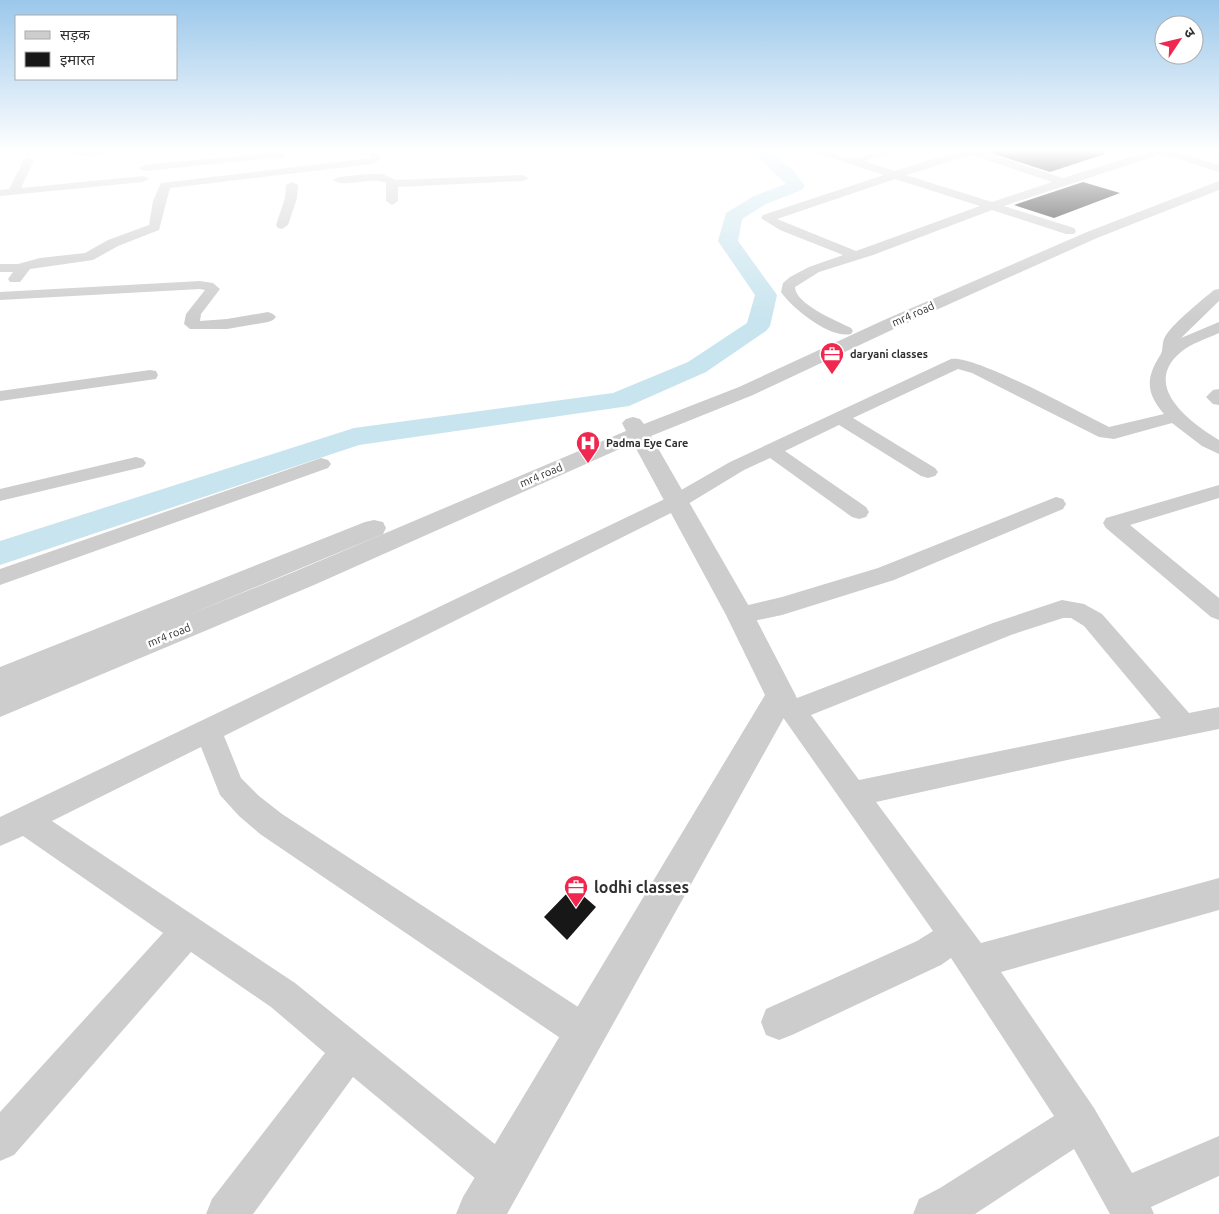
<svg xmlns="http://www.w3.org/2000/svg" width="1219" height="1214" font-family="Ubuntu,'Noto Sans Devanagari',sans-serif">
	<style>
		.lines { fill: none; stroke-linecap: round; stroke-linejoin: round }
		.river { fill: #c8e4ee; fill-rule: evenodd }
		.building { fill: #171717 }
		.minor { fill: #cdcdcd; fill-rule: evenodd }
		.tertiary { fill: #cdcdcd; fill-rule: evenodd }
		.labels { text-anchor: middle; stroke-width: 5; stroke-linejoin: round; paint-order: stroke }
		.far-street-label { font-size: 11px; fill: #303030; stroke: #fff }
		.far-poi-label { font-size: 11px; font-weight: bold; fill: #303030; stroke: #fff; text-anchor: start }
		.near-poi-label { font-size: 16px; font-weight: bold; fill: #303030; stroke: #fff; text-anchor: start }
	</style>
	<rect width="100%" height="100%" fill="#fff"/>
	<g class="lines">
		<path class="river" d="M752,151H769L793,170L805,186L802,190L766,204L742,219L738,241L777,295L770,326L766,331L706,372L629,406L359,445L0,565V541L354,428L613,393L688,362L747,323L755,295L718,241L726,213L754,196L786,184Z"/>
	</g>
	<path class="building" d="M992,151H1105V154L1050,172L991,153Z
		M1083,182L1120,193L1054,218L1014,205Z
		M573,887L596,907L567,940L544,917Z"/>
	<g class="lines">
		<path class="minor" d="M74,151H106C99,156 79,158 72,153Z
			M369,151H379L381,159L372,164L170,188L159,230L118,246L93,260L30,269L20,282H10L8,279L13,272H0V264H18L40,258L85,253L108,240L149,225L153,201L161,183L370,158Z
			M815,151C830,149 842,159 854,158C868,156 876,151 893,151L892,153L863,161L895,171L952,153L980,151L1063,178L1150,151H1172L1219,165V172L1161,154L1004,206L1074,228L1076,231L1074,234H1066L992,210L873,255L819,272L795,287C795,304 837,321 851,328L853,331L851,334C830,339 792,308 781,292L783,283L790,277L809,267L843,255L780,230L761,218L763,215L884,175L816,153ZM972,155L1052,182L992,202L906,175ZM895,179L980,206L856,251L777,219Z
			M280,152L285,155L284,157L144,171L139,168L144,165Z
			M29,157L34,160L21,188L143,176L149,179L143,182L0,196V190L9,189L24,160Z
			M367,174H382L396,180L523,175L529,178L523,181L398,187V201L392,205L386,201V183C372,176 343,189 333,180L339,177Z
			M292,182L298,185L297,198L288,225L282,229L278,228L276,225L285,198L286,185Z
			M200,281L213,283L220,289L201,314L200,321L227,319L268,312L273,314L276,317L273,320L268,322L227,329H190L184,324L186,314L205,290L200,289L0,300V292Z
			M1219,289V301L1181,338L1219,322V333C1206,339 1192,343 1181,352C1140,386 1191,423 1219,440V454L1202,446L1172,423L1114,439L1099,437L972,373L958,369L853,418L935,468L938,472L935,476L928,478L921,476L839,425L785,451L866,507L869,512L866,517L859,519L852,517L770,458L744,470L683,507L224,736L241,778L259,796L282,814L598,1020L603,1033L598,1046L585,1051L572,1046L260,834L239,816L220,795L201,747L52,821L295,983L516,1161L522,1175L516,1189L502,1195L488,1189L353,1077L253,1214H206L212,1199L325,1053L271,1007L191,952L14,1155L0,1161V1112L163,933L23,836L0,846V817L669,497L730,462L951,359C974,354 1082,414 1109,427L1164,414C1145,392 1146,377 1161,354C1163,350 1162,344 1164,339C1169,326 1202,300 1214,290Z
			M150,370L156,371L158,375L156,379L0,401V391Z
			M1219,389V405L1213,404L1206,397L1213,390Z
			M136,457L143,459L146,463L143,467L0,501V489Z
			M321,458L328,460L331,464L328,468L0,585V569Z
			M1219,485V498L1130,525L1219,598V620L1211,617L1106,528L1103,523L1106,518Z
			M1056,497L1063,499L1066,504L1063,509L894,580L782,615L740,624L732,621L728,615L732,609L782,597L878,568Z
			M1062,600L1084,604L1102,614L1189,713L1219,707V729L1072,759L876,802L981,943L1219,878V910L1001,972L1094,1108L1132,1173L1219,1136V1176L1151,1207L1154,1214H1110L1074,1149L975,1214H913L919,1199L940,1188L1054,1116L951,958L941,965L792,1035L779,1040L766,1035L761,1022L766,1009L917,941L933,931L768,696L772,688C784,684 789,687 797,698L993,623ZM1063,618H1071L1084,626L1161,718L859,780L811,715L1011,635Z"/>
		<path class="tertiary" d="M1219,181V190L1097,238L896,328L753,395L651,436L754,615L796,696L507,1214H456L463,1197L765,695L726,615L633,443L314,585L0,717V667L365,522L374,520L383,522L386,528L383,534L181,618L296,571L626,431L622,423L626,419L633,417L640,419L644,424L739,387L884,320L1087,232Z"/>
	</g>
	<linearGradient id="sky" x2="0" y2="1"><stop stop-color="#9bc7ea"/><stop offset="0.47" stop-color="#fff"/><stop offset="1" stop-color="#fff" stop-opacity="0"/></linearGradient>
	<rect width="1219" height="320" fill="url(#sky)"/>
	<defs>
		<g id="office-pin" transform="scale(1.25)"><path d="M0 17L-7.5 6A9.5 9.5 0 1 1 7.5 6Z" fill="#f0284f" stroke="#fff"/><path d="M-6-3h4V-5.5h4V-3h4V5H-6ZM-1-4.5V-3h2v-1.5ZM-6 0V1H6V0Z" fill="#fff"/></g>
		<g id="hospital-pin" transform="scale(1.25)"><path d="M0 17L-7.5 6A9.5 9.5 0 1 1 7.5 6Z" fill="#f0284f" stroke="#fff"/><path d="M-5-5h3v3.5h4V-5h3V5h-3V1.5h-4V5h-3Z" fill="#fff"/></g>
	</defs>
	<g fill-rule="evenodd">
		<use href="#office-pin" x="832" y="354"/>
		<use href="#hospital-pin" x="588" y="443"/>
		<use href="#office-pin" x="576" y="887"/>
	</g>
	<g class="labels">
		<g class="far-street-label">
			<text transform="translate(913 314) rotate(-24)" y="4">mr4 road</text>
			<text transform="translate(541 475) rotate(-23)" y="4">mr4 road</text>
			<text transform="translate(169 635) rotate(-22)" y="4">mr4 road</text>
		</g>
		<g class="far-poi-label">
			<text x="850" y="358">daryani classes</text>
			<text x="606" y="447">Padma Eye Care</text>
		</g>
		<g class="near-poi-label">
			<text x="594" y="893">lodhi classes</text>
		</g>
	</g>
	<rect x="15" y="15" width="162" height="65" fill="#ffffff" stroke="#acacac"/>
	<rect x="25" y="31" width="25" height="8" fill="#cdcdcd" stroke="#acacac"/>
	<text x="60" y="40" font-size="15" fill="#303030">सड़क</text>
	<rect x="25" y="52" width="25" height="15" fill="#171717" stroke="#acacac"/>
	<text x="60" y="65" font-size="15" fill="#303030">इमारत</text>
	<g transform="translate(1179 40) rotate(55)"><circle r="24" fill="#ffffff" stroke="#acacac"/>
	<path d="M0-4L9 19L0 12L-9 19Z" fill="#f0284f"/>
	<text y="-8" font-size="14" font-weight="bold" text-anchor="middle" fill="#303030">उ</text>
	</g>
</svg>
